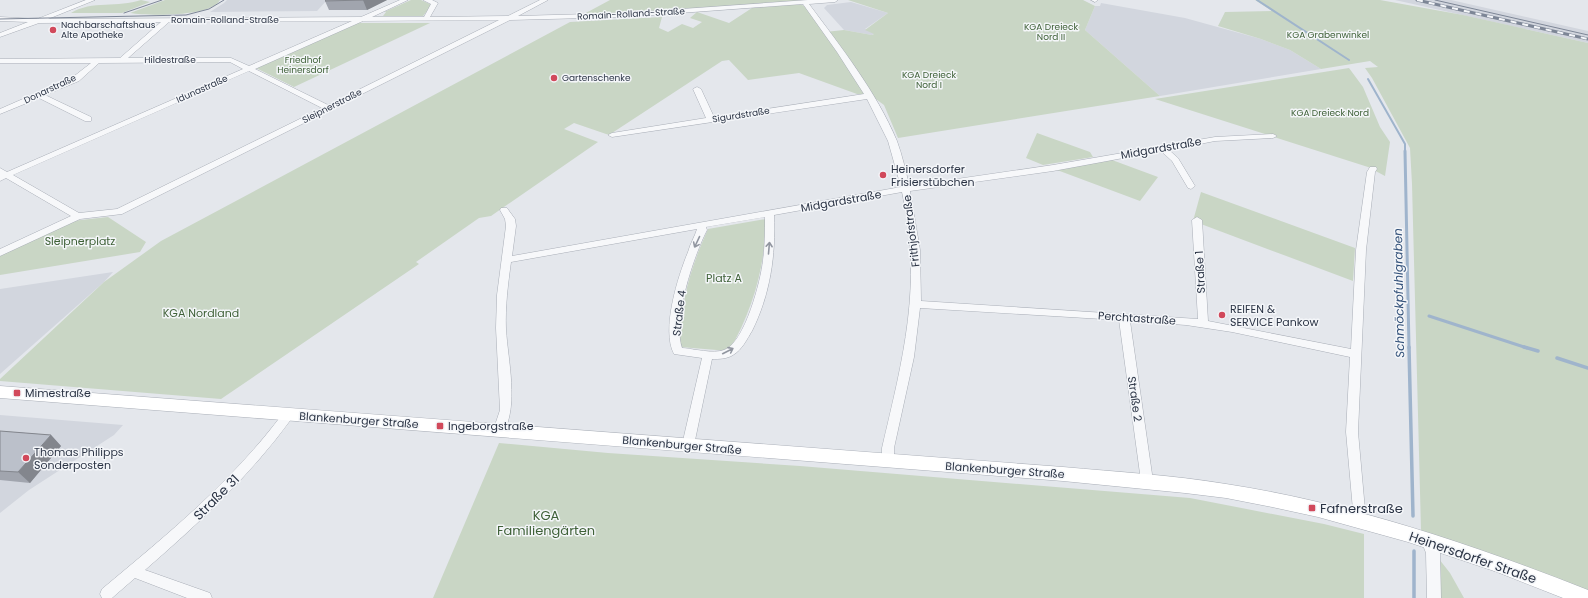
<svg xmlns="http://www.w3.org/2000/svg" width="1588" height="598" font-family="Poppins,sans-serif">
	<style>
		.built { fill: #d2d6de }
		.green { fill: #c9d6c5 }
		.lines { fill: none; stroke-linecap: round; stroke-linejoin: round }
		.stream-far2 { stroke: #9fb4cc; stroke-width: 2 }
		.stream-far1 { stroke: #9fb4cc; stroke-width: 3 }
		.stream { stroke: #9fb4cc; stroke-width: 3.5 }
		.minor-casing { stroke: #a9aeb7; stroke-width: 1 }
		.secondary-casing { stroke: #a9aeb7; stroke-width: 1 }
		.minor { fill: #f7f8fa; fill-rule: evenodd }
		.secondary { fill: #fff; fill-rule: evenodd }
		.tram { stroke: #7d8696; stroke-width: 1 }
		.rail-casing { stroke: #7d8696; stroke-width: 3 }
		.rail { stroke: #f4f6f9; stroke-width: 2; stroke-dasharray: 6; stroke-linecap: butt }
		.wall { fill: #a1a5ae }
		.shaded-wall { fill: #83868d }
		.building { fill: #bbc0ca; stroke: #83868d }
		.oneway { stroke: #9196a0 }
		.poi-dot { fill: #d1495b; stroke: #f4f6f9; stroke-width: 1.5 }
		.labels { text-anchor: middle; stroke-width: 3; stroke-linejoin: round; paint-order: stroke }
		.far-street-label { font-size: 9px; fill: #2b3445; stroke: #f4f6f9 }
		.far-poi-label { font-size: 9px; fill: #2b3445; stroke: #f4f6f9; text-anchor: start }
		.far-park-label { font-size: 9px; fill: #3f6138; stroke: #f4f6f9 }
		.street-label { font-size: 11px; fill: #2b3445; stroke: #f4f6f9 }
		.poi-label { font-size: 11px; fill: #2b3445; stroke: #f4f6f9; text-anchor: start }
		.park-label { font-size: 11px; fill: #3f6138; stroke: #f4f6f9 }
		.water-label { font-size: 12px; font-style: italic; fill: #34527a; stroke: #f4f6f9 }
		.near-street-label { font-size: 13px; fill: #2b3445; stroke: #f4f6f9 }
		.near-poi-label { font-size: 13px; fill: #2b3445; stroke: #f4f6f9; text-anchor: start }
		.near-park-label { font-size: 13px; fill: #3f6138; stroke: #f4f6f9 }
	</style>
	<rect width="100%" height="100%" fill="#e4e7ec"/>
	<path class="built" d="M227,0H327L317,11L210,12L224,3Z
		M1395,0H1451L1588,31V43Z
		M851,2L888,13L865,29L875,33L872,35L844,30L824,8L827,5Z
		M1101,3L1185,18L1261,39L1290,50L1321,69L1160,96L1085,30L1095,6H1100Z
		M113,272L104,282L0,374V289Z
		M0,415L123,425L114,435L29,490L0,513Z"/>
	<path class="green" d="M141,0L150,2L122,13H71C92,0 118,8 141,0Z
		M165,0H220C211,17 148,16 130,13Z
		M411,0H421L432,5L423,16H383L386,12H384Z
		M610,0H807L630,13L584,14Z
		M848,0H1083L1095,6L1085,30L1160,96L898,138L884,105L869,94H857L799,73L748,80L729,60L722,61L609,135L574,123L564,129L598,142L491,216L479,218L416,262L419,264L221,399L0,381V379L104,282L161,241L570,22L662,17L659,28L668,32L682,24L693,28L702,22L690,18L697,12L729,23L752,8L800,4L804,6L825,32L844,30L872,35L874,34L865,30L888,13Z
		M1255,0H1380L1463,15L1588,43V598L1427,540L1421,530L1412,184L1410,148L1372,78L1365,68L1378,67L1370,61L1321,69L1290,50L1261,39L1218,26L1225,12L1272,11Z
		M358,23H430L294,87L256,68Z
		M1349,68L1363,87L1380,127L1390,142L1385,176L1368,167L1155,99Z
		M1037,133L1090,152L1093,157L1043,165L1026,158Z
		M1112,160L1158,177L1140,201L1057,170Z
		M1201,192L1355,248L1353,281L1193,221Z
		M108,217L146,242L140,252L0,275V256L72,221Z
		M766,219C765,267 753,310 729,351L680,347C680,303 690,269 708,229Z
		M499,443L608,453L800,466L1190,498L1324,524L1364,534V598H433Z
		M1439,559L1450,573L1464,598H1439Z"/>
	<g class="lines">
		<path class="stream-far2" d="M1257,0L1349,60
			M1368,79L1405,144V152"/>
		<path class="stream-far1" d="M1405,151L1409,348
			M1429,316L1527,348"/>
		<path class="stream" d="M1409,347L1413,516
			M1524,347L1538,351
			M1557,358L1588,368
			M1414,551V598"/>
		<g class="minor-casing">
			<path id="minor" d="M86,0H95L48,19L361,17L400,0H408L372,17H424L431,4L423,0H432L438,3L430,17L508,16L540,0H548L518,16L625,13L808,0H838L835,2L809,4C841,47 876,91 897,141C902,155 906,171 909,186L1053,165L1215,137L1273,134L1277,136L1273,138L1215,141L1169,150L1178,158L1195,186L1191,189L1188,188L1172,161L1161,151L1053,171L910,191L920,250L921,301L1198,319L1192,220L1197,217L1202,220L1208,321L1351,349L1356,250L1367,172L1370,167H1376L1377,169L1375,172L1366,250L1358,432L1366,521L1364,525L1360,527L1356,525L1354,521L1346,432L1350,357L1232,332L1186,325L1130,321L1153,481L1151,485L1147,486L1143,485L1141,481L1119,320L920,308L914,357L894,448V461L892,465L888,466L884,465L882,461V448C903,358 923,285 902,192L774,215C776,255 770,295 752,331C747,339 742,350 733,355C727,359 719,359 712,359L694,445L692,448L688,450L684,448L682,445L702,358L674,354C661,330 678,276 688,252C690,244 695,236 697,229L511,262C508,284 505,307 506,329C508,362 519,404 503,434L499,436L495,434L493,431L500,410L496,328L497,295L506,226L505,219L500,210L501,208H507L515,219L516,226L512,256L901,187L888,141L867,99L612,137L608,135L612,133L706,118L693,89L697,87L701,89L714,117L864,94L837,52L803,4L625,17L510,20L122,214L80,219L0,256V249L71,216L6,178L0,181V168L7,172L243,69L230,62L99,63L79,81L45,95L91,117V121H85L39,98L0,114V109L73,77L91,63H0V59L120,58L161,22L39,23L0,37V33L28,22L0,21V17L37,19ZM499,20L328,105L255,69L363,21ZM352,21L249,66L231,58H128L169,22ZM249,71L322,108L117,209L79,213L13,175ZM765,217C765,231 765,245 763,260C761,280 745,343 724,350C712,354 695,349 682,348C672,320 694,255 707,230L706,227Z
				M1091,0H1098L1095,2Z
				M288,410L292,412L294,415L292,418C250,476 199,523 145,570L210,593L212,598H187L135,578L112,598H102L100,594L102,589C169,533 232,482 284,412Z
				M1427,534L1432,536L1440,553L1441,598H1427L1426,553L1421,540L1422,536Z"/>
		</g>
		<g class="secondary-casing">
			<path id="secondary" d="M0,386L1063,467C1117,472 1172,475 1226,484C1350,503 1471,544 1588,590V598H1563L1497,572L1408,542L1318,517L1272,507L1226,498L1185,493L1063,481L0,398Z"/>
		</g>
		<use href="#minor" class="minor"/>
		<use href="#secondary" class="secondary"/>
		<path class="tram" d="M1435,0L1588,35
			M124,13L162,0
			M0,19L186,15L209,9L224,0"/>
		<g class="rail-casing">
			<path id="rail" d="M1417,0L1588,39"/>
		</g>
		<use href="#rail" class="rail"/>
	</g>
	<path class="wall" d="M387,0L367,10H329L325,1Z
		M0,431L51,435L61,446L30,483L0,480Z"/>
	<path class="shaded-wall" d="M363,0H387L367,10Z
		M51,435L61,446L30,483L18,472Z"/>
	<path class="building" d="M326,0H364L325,1Z
		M0,431L51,435L18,472L0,471Z"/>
	<defs><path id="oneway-shaft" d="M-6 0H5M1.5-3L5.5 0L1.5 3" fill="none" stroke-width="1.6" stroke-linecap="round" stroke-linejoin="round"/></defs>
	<g class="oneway">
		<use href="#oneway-shaft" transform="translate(697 242) rotate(115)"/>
		<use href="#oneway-shaft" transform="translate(769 248) rotate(-85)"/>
		<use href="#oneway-shaft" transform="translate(728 351) rotate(-27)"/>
	</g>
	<g class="poi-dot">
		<circle cx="53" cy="30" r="4"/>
		<circle cx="554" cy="78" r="4"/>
		<circle cx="883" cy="175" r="4"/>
		<circle cx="1222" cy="315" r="4"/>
		<rect x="13" y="389" width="8" height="8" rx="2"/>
		<rect x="436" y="422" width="8" height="8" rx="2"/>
		<circle cx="26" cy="458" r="4"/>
		<rect x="1308" y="504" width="8" height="8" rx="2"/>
	</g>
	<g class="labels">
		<g class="far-street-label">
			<text transform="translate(631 14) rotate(-3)" y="3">Romain-Rolland-Straße</text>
			<text x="225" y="23">Romain-Rolland-Straße</text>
			<text x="170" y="63">Hildestraße</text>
			<text transform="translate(50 89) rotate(-25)" y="3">Donarstraße</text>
			<text transform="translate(202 89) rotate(-24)" y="3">Idunastraße</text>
			<text transform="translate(332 106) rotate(-27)" y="3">Sleipnerstraße</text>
			<text transform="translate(741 115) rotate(-9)" y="3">Sigurdstraße</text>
		</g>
		<g class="far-poi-label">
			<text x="61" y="28">Nachbarschaftshaus<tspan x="61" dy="10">Alte Apotheke</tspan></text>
			<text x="562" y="81">Gartenschenke</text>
		</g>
		<g class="far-park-label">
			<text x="1051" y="30">KGA Dreieck<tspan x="1051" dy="10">Nord II</tspan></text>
			<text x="1328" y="38">KGA Grabenwinkel</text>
			<text x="303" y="63">Friedhof<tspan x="303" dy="10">Heinersdorf</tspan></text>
			<text x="929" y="78">KGA Dreieck<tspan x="929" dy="10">Nord I</tspan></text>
			<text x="1330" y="116">KGA Dreieck Nord</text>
		</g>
		<g class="street-label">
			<text transform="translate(1161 148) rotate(-10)" y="4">Midgardstraße</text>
			<text transform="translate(841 201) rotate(-10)" y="4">Midgardstraße</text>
			<text transform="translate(911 231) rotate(-97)" y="4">Frithjofstraße</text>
			<text transform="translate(1200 272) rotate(-93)" y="4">Straße 1</text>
			<text transform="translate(679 313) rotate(-83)" y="4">Straße 4</text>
			<text transform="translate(1137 318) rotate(4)" y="4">Perchtastraße</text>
			<text transform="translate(1135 399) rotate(82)" y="4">Straße 2</text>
			<text transform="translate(359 420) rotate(4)" y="4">Blankenburger Straße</text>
			<text transform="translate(682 445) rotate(5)" y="4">Blankenburger Straße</text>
			<text transform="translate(1005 470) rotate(4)" y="4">Blankenburger Straße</text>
		</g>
		<g class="poi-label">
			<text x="891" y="173">Heinersdorfer<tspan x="891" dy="13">Frisierstübchen</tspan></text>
			<text x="1230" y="313">REIFEN &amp;<tspan x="1230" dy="13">SERVICE Pankow</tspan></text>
			<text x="25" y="397">Mimestraße</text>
			<text x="448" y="430">Ingeborgstraße</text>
			<text x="34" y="456">Thomas Philipps<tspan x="34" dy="13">Sonderposten</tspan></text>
		</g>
		<g class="park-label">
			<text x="80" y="245">Sleipnerplatz</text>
			<text x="724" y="282">Platz A</text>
			<text x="201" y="317">KGA Nordland</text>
		</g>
		<g class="water-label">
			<text transform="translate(1399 293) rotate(-91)" y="4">Schmöckpfuhlgraben</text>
		</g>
		<g class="near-street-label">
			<text transform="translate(216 497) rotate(-45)" y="5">Straße 31</text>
			<text transform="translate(1473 557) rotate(19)" y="5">Heinersdorfer Straße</text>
		</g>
		<g class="near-poi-label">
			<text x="1320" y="513">Fafnerstraße</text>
		</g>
		<g class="near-park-label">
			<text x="546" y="520">KGA<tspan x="546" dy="15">Familiengärten</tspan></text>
		</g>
	</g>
</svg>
